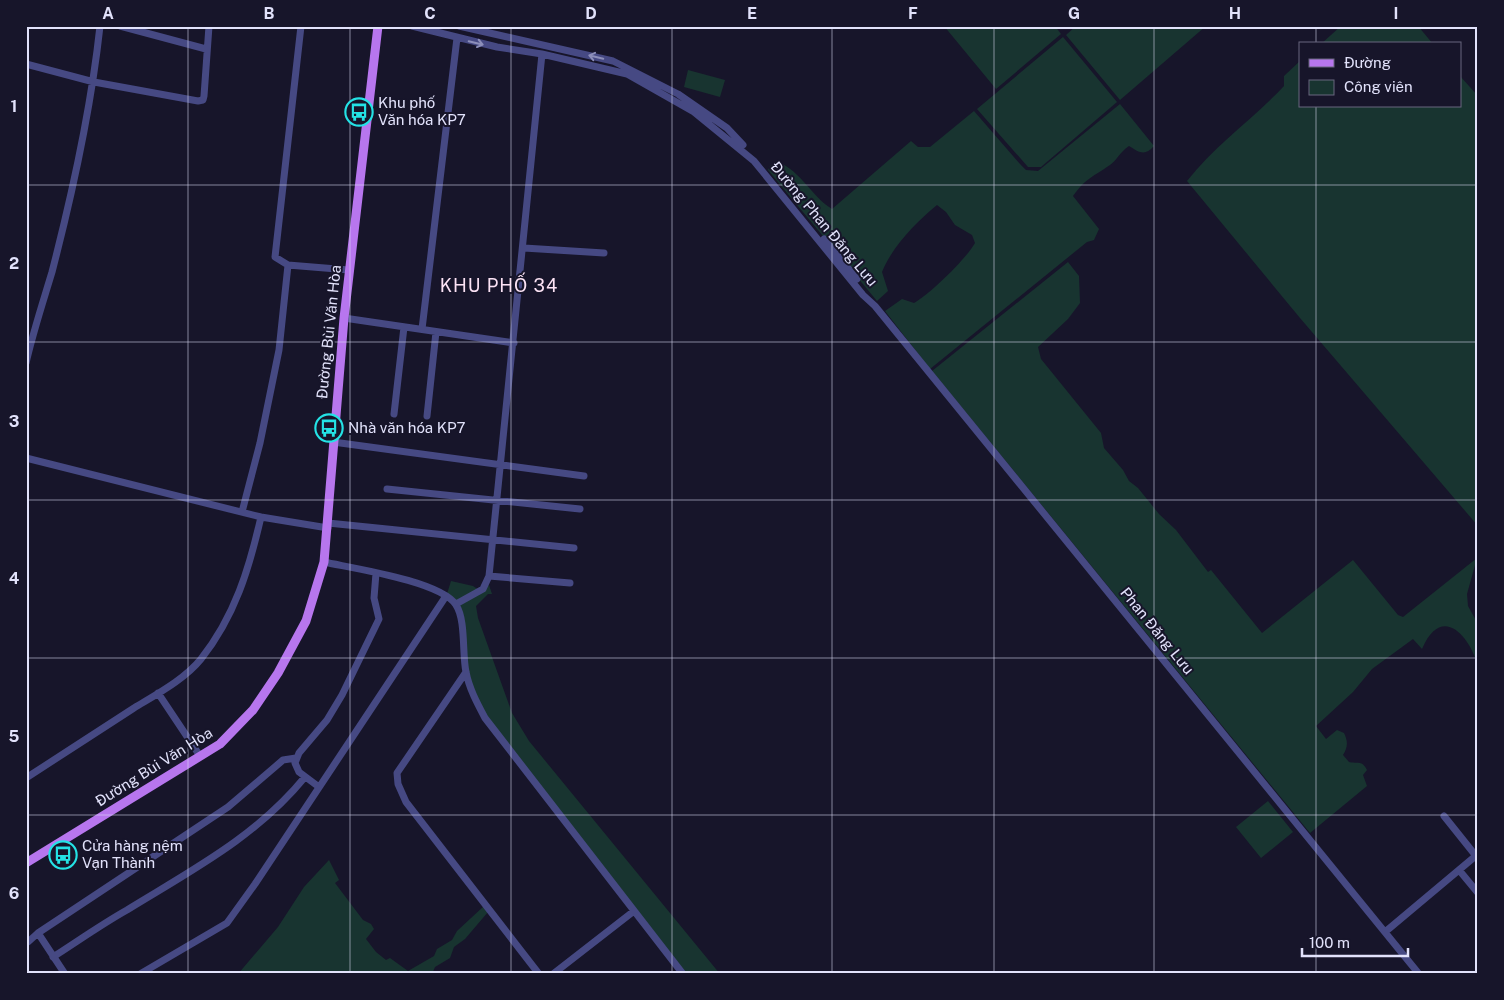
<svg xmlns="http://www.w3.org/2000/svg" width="1504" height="1000" font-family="'Public Sans',sans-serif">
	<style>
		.green { fill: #183430 }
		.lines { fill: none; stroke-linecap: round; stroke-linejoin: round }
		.minor { stroke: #464983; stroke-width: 7 }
		.major { stroke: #b776ee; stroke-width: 9 }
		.oneway { stroke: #8c8eb9 }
		.grid { fill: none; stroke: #e2e2fb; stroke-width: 1; stroke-opacity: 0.55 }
		.labels { text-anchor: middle; stroke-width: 4; stroke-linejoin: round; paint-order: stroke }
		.poi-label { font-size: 15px; fill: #e2e2fb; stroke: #17152a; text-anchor: start }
		.street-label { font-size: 15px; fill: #e2e2fb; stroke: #17152a }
		.quarter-label { font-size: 18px; letter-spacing: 1px; fill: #fce3f5; stroke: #17152a }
		.neatline { fill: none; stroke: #e2e2fb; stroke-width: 2 }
		.grid-label { font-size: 16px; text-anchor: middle; font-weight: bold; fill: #e2e2fb }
	</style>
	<rect width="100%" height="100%" fill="#17152a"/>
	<path class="green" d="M944,26H1055L1061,34L996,89Z
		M1076,26H1206L1120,100L1066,35Z
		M1341,26H1418L1433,44H1321Z
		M1063,37L1117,102L1041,167H1028L977,109Z
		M1300,61V106H1460V76L1478,96V526L1300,318L1187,181C1215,145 1253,119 1284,86V76Z
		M688,70L725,80L720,97L684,87Z
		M1120,104L1154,146C1145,156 1140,153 1129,146C1119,153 1117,160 1110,165C1093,177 1087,177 1073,196L1099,229L1094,240L1087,242L930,369L885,311L902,299L914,303C930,294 966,259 975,243L972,235L955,225L946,212L937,205C916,222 892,247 882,272L888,291L877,301L768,170L770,166L777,161C803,173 810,195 832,209L911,141L918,147H930L974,111L1020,164L1026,170L1038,171Z
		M1068,262L1079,276L1080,303L1068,319L1038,347L1041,359L1101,433L1104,448L1123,470L1129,481L1138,488L1159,514L1176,530L1208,572L1211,570L1262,633L1353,560L1398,615L1403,617L1477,558L1467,594L1468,606L1478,624V666C1469,634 1441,604 1422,649L1413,639L1372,669L1353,692L1316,726L1326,739L1337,730L1344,733C1348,741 1348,747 1343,755L1349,762C1358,764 1362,760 1367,770L1363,775L1367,786L1310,833L932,371Z
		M451,581L473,586L482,592L489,585L492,594H488L476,606L478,618L512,713L529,741L720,974H687L486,716L473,688L468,672L462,616L447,594Z
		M1268,801L1293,832L1261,858L1236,827Z
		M329,860L339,880L335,883L363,920L371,924L374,929L366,939L376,952L386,960L390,958L408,971L434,956L437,949L452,940L457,931L484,906L488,912L465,939L454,947L450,958L435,967L432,974H238L278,927L304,887Z"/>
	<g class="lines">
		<path class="minor" d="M120,26L206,49
			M301,26L275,257L288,265L349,270
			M412,26L497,47L542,54L627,74L694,112L754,161L863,295L875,306L1419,974
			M459,26L613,61L678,94L727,128L743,145
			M26,64L94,82L198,101L203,100L204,96L209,26
			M824,239L857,279
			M524,248L604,253
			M344,318L514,343
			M422,329L457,38
			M26,363C33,332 43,302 52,272C73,191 91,109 100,26
			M394,414L404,327
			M427,416L436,332
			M333,442L584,476
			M26,458L261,517L328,528
			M387,489L580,509
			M242,512L260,443L279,350L288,265
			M328,523L574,548
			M324,562C351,568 441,581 456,605C466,620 462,654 466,672C469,688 477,703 485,718L683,974
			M489,576L570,583
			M456,604L483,589L489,576L542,54
			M466,672L397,773L398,784L406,802L539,974
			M158,693L200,756
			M26,778C62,755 98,731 134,708C157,694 185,679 201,659C235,616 249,569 261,517
			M319,787L299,772L295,763L299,753L327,720L342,695L379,619L374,598L376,573
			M1444,816L1476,856
			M1459,870L1478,893
			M1385,932L1478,854
			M28,942L38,933
			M53,957C78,941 102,924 127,910C192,870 256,837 305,777
			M65,974L38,933L228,807L283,760L296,758
			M140,974L227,923L255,884L446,596
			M553,974L634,911"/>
		<path class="major" d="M26,863L220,744L253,710L278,673L306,621L324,562L344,318L378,26"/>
	</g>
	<defs><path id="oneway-shaft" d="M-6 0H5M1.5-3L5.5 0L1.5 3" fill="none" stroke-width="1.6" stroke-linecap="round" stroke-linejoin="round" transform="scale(1.25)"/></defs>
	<g class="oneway">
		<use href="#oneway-shaft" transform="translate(476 43) rotate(13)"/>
		<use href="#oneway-shaft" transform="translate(596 57) rotate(-166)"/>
	</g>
	<path class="grid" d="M188,26V974M350,26V974M511,26V974M672,26V974M832,26V974M994,26V974M1154,26V974M1316,26V44M1316,106V974M26,185H1478M26,342H1478M26,500H1478M26,658H1478M26,815H1478"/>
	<defs>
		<g id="bus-ring" transform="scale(1.4375)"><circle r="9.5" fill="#17152a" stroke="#24e2e5" stroke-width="1.5"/><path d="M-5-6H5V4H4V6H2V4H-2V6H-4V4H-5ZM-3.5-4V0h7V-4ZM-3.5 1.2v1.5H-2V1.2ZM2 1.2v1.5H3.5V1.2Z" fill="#24e2e5"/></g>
	</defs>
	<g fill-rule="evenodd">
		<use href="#bus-ring" x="359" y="112"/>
		<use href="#bus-ring" x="329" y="428"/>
		<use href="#bus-ring" x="63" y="855"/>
	</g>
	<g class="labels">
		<g class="poi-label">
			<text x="378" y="108">Khu phố<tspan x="378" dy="17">Văn hóa KP7</tspan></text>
			<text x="348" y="433">Nhà văn hóa KP7</text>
			<text x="82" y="851">Cửa hàng nệm<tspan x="82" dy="17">Vạn Thành</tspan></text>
		</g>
		<g class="street-label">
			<text transform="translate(824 224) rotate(50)" y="5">Đường Phan Đăng Lưu</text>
			<text transform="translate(329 332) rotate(-84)" y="5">Đường Bùi Văn Hòa</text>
			<text transform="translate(1157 631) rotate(51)" y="5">Phan Đăng Lưu</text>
			<text transform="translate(154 767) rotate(-32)" y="5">Đường Bùi Văn Hòa</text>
		</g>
		<g class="quarter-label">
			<text x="499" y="292">KHU PHỐ 34</text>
		</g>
	</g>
	<rect width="1504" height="1000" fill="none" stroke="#17152a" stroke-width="55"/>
	<rect x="1299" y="42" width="162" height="65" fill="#17152a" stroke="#68677e"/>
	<rect x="1309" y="59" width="25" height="8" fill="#b776ee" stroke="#68677e"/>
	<text x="1344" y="68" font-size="15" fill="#e2e2fb">Đường</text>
	<rect x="1309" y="80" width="25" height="15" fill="#183430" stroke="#68677e"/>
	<text x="1344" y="92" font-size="15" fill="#e2e2fb">Công viên</text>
	<path d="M1302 948v8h106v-8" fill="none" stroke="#e2e2fb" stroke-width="2.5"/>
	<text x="1309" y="948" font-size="15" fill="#e2e2fb" stroke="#17152a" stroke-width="4" paint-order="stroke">100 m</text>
	<rect x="28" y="28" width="1448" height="944" class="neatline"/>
	<g class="grid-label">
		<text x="108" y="19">A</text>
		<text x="269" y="19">B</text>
		<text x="430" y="19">C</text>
		<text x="591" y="19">D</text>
		<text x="752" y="19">E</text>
		<text x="913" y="19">F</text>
		<text x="1074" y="19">G</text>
		<text x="1235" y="19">H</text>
		<text x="1396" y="19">I</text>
		<text x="14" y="112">1</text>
		<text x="14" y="269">2</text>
		<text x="14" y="427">3</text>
		<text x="14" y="584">4</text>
		<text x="14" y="742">5</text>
		<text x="14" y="899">6</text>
	</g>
</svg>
